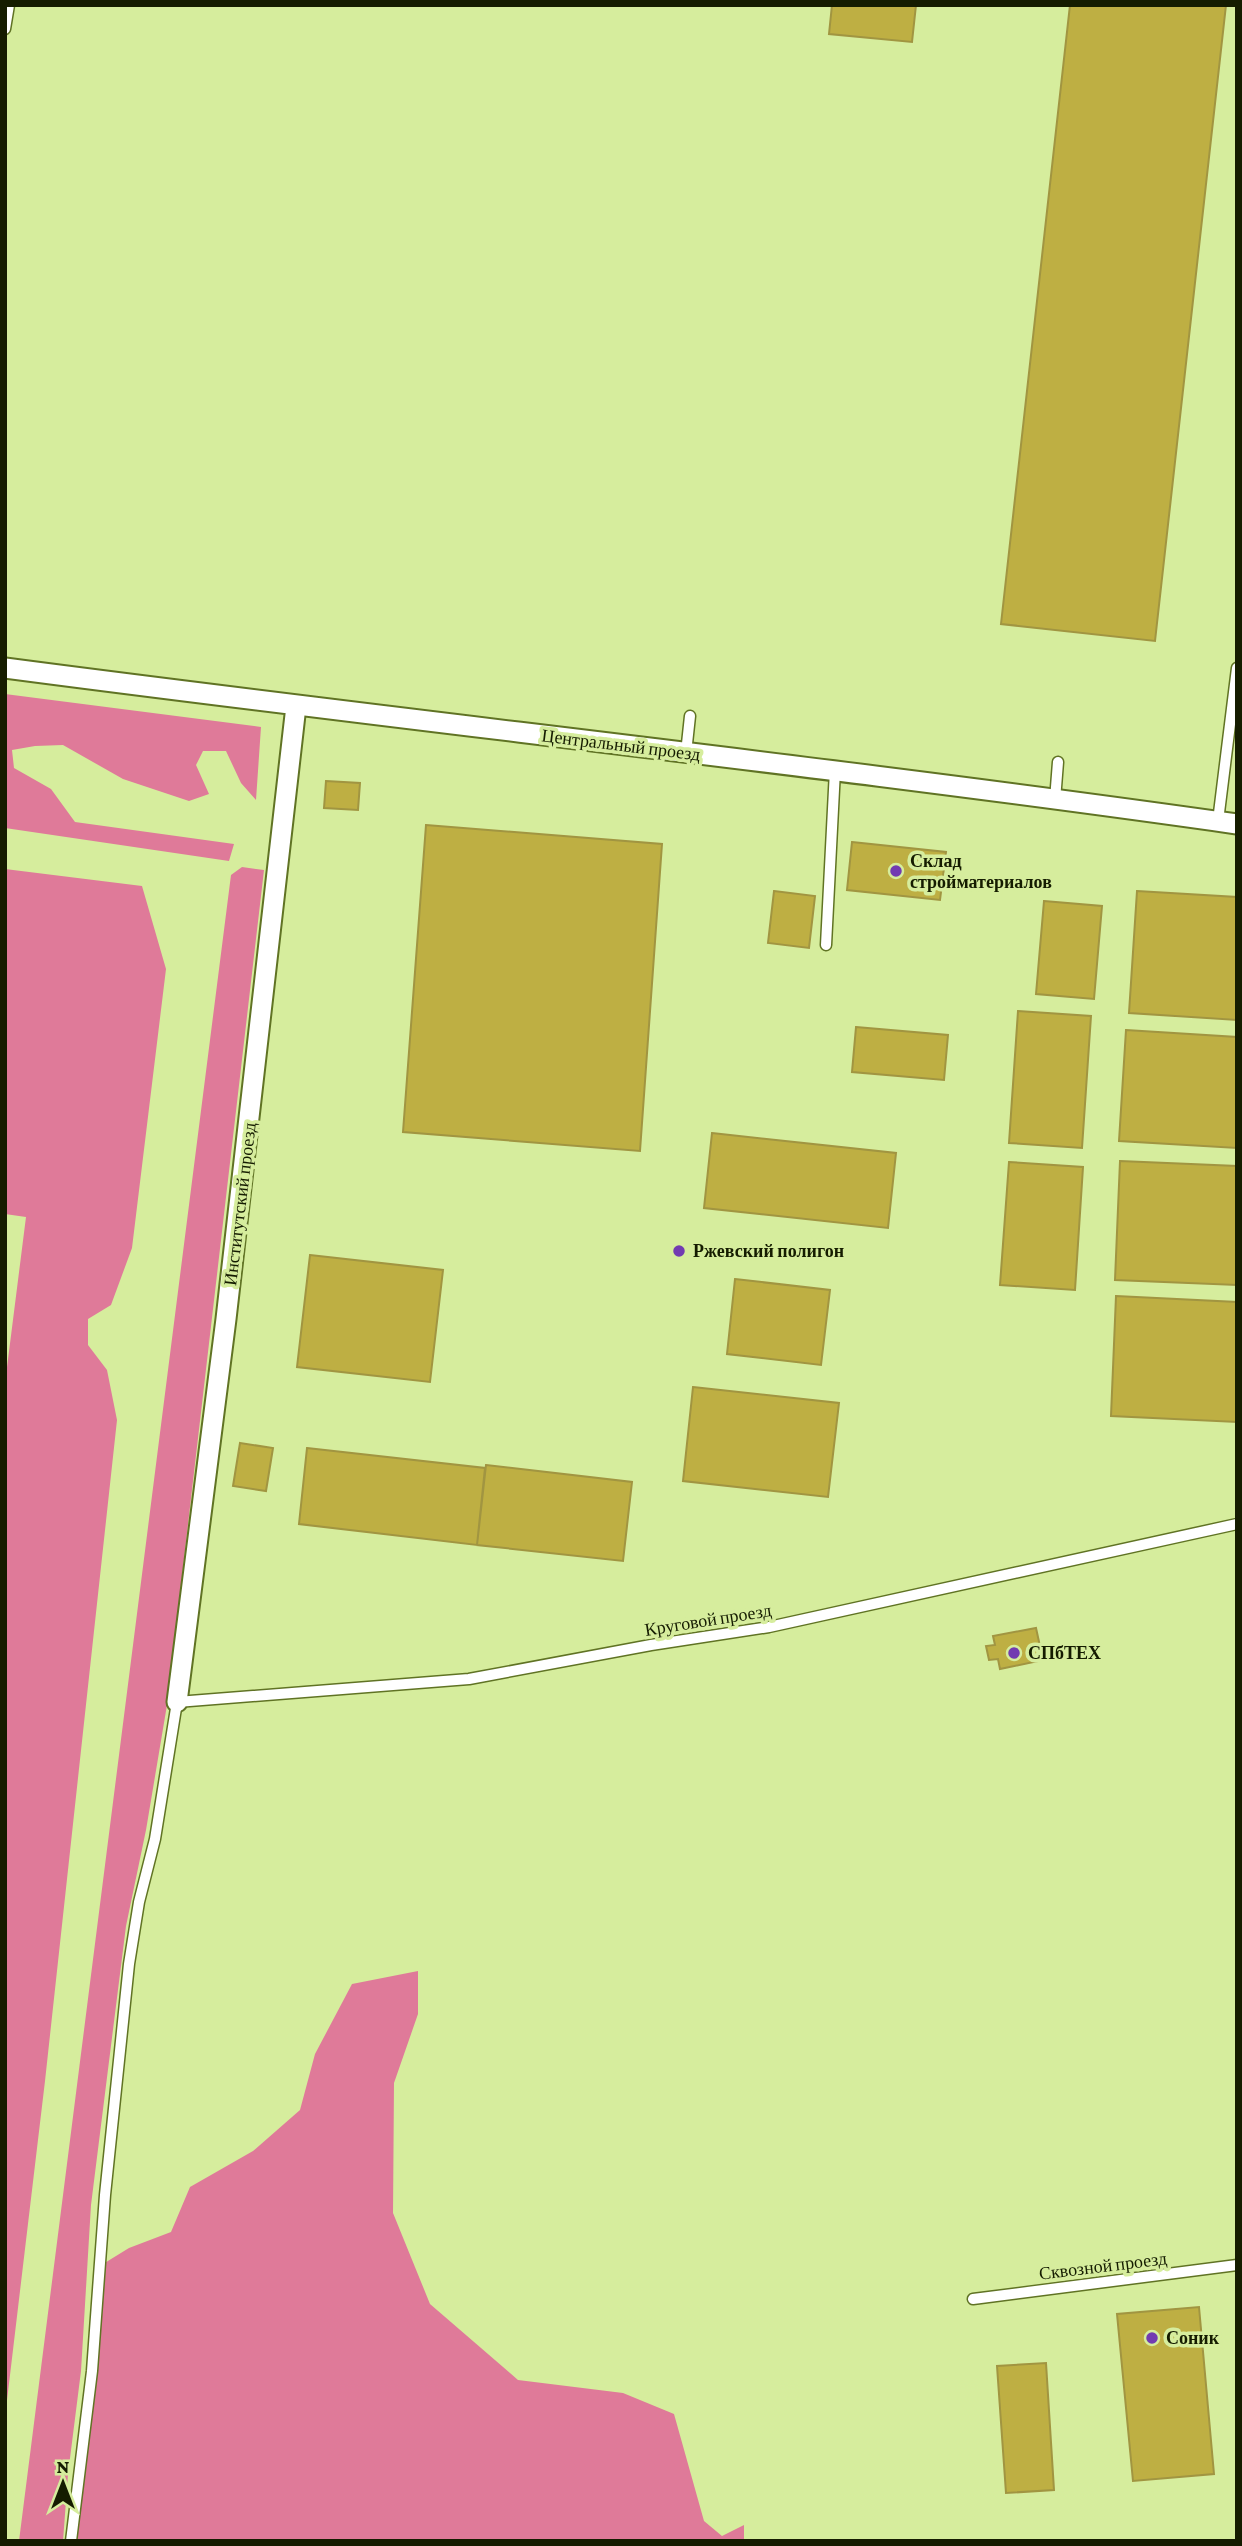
<svg xmlns="http://www.w3.org/2000/svg" width="1242" height="2546" font-family="'Crimson Pro',serif">
	<style>
		.forest { fill: #df7a99 }
		.building { fill: #beaf43; stroke: #a19541; stroke-width: 2 }
		.lines { fill: none; stroke-linecap: round; stroke-linejoin: round }
		.lane-casing { stroke: #607324; stroke-width: 13 }
		.street-casing { stroke: #607324; stroke-width: 23 }
		.lane { stroke: #fff; stroke-width: 10 }
		.street { stroke: #fff; stroke-width: 19 }
		.poi-dot { fill: #723bb1; stroke: #d6ed9d; stroke-width: 2.5 }
		.labels { text-anchor: middle; stroke-width: 7; stroke-linejoin: round; paint-order: stroke }
		.street-label { font-size: 18px; fill: #151c00; stroke: #d6ed9d }
		.poi-label { font-size: 18px; font-weight: bold; fill: #151c00; stroke: #d6ed9d; text-anchor: start }
	</style>
	<rect width="100%" height="100%" fill="#d6ed9d"/>
	<path class="forest" d="M5,694L261,727L256,800L241,783L226,751H203L196,765L209,794L189,801L123,779L63,745L35,746L12,750L14,768L51,789L75,822L234,844L229,861L5,828Z
		M242,867L264,870L167,1705L146,1830L126,1926L91,2205L81,2371L68,2474L63,2541H19L231,875Z
		M5,869L142,886L166,969L132,1248L111,1305L88,1319V1345L107,1370L117,1420L45,2081L5,2417V1383L26,1217L5,1214Z
		M418,1971V2014L394,2083L393,2213L430,2304L518,2380L623,2393L674,2414L704,2521L722,2536L744,2525V2541H77L96,2371L103,2264L129,2248L171,2232L190,2187L253,2151L300,2110L315,2054L352,1984Z"/>
	<path class="building" d="M832,5H916L912,42L829,34Z
		M1070,5H1226L1155,641L1001,624Z
		M326,781L360,783L358,810L324,808Z
		M426,825L662,844L640,1151L403,1132Z
		M852,842L946,852L940,900L847,890Z
		M774,891L815,896L809,948L768,943Z
		M1137,891L1237,897V1020L1129,1013Z
		M1044,901L1102,906L1094,999L1036,994Z
		M1018,1011L1091,1016L1082,1148L1009,1143Z
		M856,1027L948,1035L944,1080L852,1072Z
		M1126,1030L1237,1037V1148L1119,1141Z
		M712,1133L896,1153L888,1228L704,1208Z
		M1120,1161L1237,1166V1285L1115,1280Z
		M1009,1162L1083,1167L1075,1290L1000,1285Z
		M310,1255L443,1270L430,1382L297,1367Z
		M735,1279L830,1290L821,1365L727,1354Z
		M1116,1296L1237,1302V1422L1111,1416Z
		M693,1387L839,1403L828,1497L683,1481Z
		M240,1443L273,1448L266,1491L233,1486Z
		M307,1448L485,1468L477,1545L299,1524Z
		M486,1465L632,1482L623,1561L477,1545Z
		M1036,1628L1043,1660L1000,1669L998,1659L989,1660L986,1646L995,1645L993,1636Z
		M1199,2307L1214,2474L1133,2481L1117,2314Z
		M1046,2363L1054,2490L1006,2493L997,2366Z"/>
	<g class="lines">
		<g class="lane-casing">
			<path id="lane" d="M5,29L9,5
				M686,753L690,716
				M1055,800L1058,762
				M1218,821L1237,668
				M826,945L835,770
				M973,2299L1237,2265
				M71,2541L92,2371L105,2195L129,1964L139,1902L155,1839L177,1702L469,1679L651,1645L769,1627L1237,1524"/>
		</g>
		<g class="street-casing">
			<path id="street" d="M5,668C415,722 827,766 1237,824
				M177,1702L226,1319L296,706"/>
		</g>
		<use href="#lane" class="lane"/>
		<use href="#street" class="street"/>
	</g>
	<g class="poi-dot">
		<circle cx="896" cy="871" r="7"/>
		<circle cx="679" cy="1251" r="7"/>
		<circle cx="1014" cy="1653" r="7"/>
		<circle cx="1152" cy="2338" r="7"/>
	</g>
	<g class="labels">
		<g class="street-label">
			<text transform="translate(621 745) rotate(7)" y="6">Центральный проезд</text>
			<text transform="translate(240 1204) rotate(-83)" y="6">Институтский проезд</text>
			<text transform="translate(708 1620) rotate(-9)" y="6">Круговой проезд</text>
			<text transform="translate(1103 2266) rotate(-7)" y="6">Сквозной проезд</text>
		</g>
		<g class="poi-label">
			<text x="910" y="867">Склад<tspan x="910" dy="21">стройматериалов</tspan></text>
			<text x="693" y="1257">Ржевский полигон</text>
			<text x="1028" y="1659">СПбТЕХ</text>
			<text x="1166" y="2344">Соник</text>
		</g>
	</g>
	<rect width="1242" height="2546" fill="none" stroke="#151c00" stroke-width="14"/>
	<g transform="translate(63 2483)" stroke="#d6ed9d" stroke-width="5" paint-order="stroke">
	<path d="M0-5L12 26L0 18L-12 26Z" fill="#151c00"/>
	<text y="-10" font-size="19" font-weight="bold" text-anchor="middle" fill="#151c00">N</text>
	</g>
</svg>
